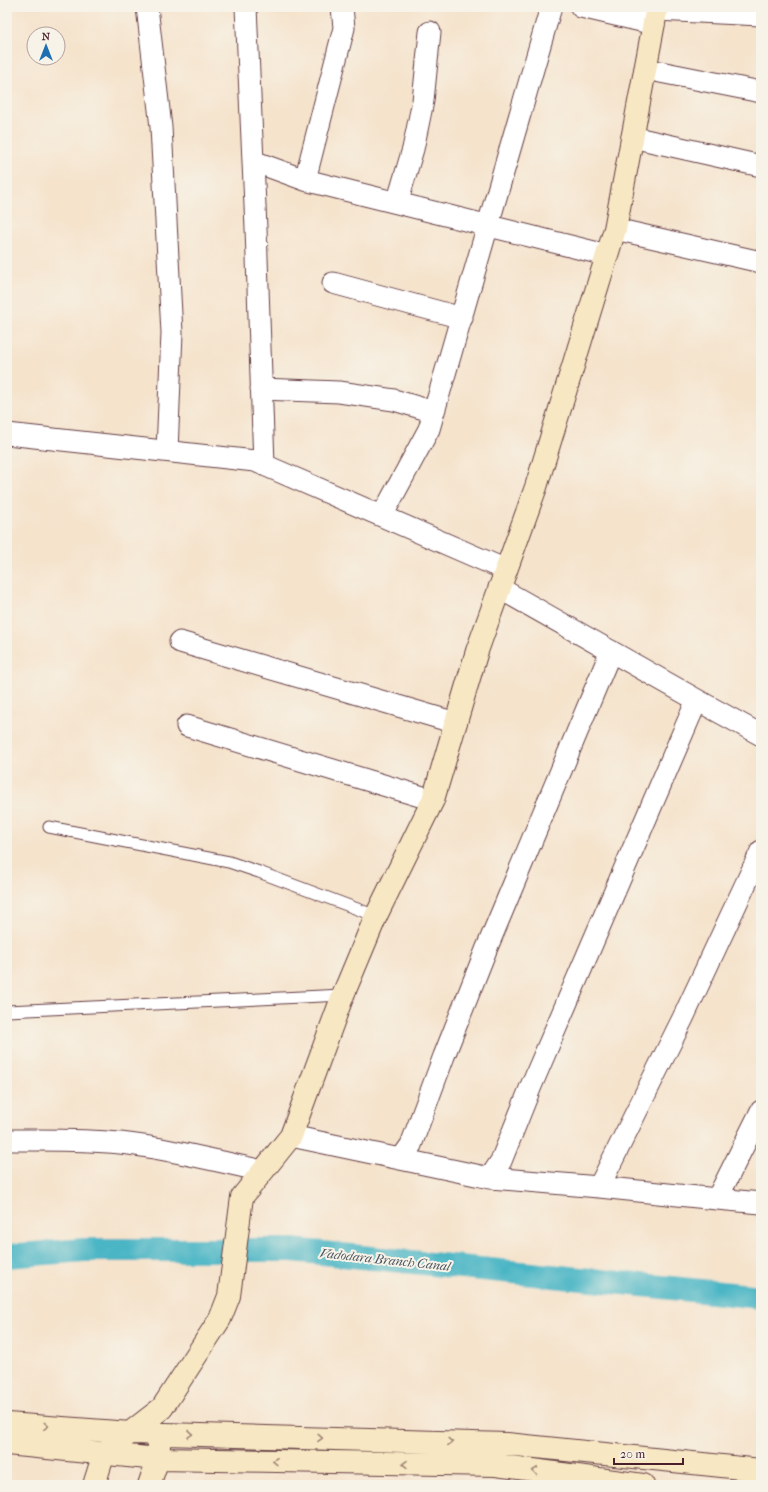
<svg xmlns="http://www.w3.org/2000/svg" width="768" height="1492" font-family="'IM FELL French Canon',serif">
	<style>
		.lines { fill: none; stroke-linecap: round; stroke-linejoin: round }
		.canal { stroke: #49b5c5; stroke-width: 24 }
		.lane-casing { stroke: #643c43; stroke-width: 13 }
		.street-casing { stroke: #643c43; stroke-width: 23 }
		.secondary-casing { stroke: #643c43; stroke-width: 24 }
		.lane { stroke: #fff; stroke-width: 11 }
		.street { stroke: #fff; stroke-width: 21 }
		.secondary { stroke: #f7e8c3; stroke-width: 22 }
		.oneway { stroke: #a08477 }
		.labels { text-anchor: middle; stroke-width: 4; stroke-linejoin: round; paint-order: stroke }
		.water-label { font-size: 13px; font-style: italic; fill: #4a5461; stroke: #f7f3e8 }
	</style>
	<rect width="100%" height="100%" fill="#f7f3e8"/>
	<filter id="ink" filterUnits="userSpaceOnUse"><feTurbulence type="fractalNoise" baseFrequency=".025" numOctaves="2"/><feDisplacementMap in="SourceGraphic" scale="8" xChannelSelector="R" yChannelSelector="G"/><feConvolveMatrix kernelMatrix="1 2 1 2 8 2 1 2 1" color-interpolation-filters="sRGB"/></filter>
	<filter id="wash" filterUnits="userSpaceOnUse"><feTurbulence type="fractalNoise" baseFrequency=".012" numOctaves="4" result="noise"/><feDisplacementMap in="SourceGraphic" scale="16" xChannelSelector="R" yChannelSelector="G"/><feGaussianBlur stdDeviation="0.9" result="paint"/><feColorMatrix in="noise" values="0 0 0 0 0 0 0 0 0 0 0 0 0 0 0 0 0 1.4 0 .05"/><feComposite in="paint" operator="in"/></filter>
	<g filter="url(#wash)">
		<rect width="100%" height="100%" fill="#f5e3cc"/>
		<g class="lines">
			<path class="canal" d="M7,1256L84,1250H292L761,1297"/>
		</g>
	</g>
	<g filter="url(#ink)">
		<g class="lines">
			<g class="lane-casing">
				<path id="lane" d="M49,827L229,862L259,872L376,916
					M7,1011L343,995"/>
			</g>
			<g class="street-casing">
				<path id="street" d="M147,7L161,127L172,333L167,451
					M246,7L256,228L264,465
					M342,7L344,28L305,180L606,255
					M581,7L654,24
					M656,10L761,15
					M645,69L761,92
					M632,137L761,166
					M253,161L305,180
					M397,203L413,149L423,101L430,32
					M615,229L761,262
					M333,283L462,318
					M261,389L339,392L394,400L434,412
					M7,434L255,461L506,570
					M382,516L429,429L551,7
					M499,588L697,700L761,735
					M180,642L456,723
					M187,726L433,800
					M291,1136L490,1178L599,1187L717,1199L761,1111
					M7,1140C44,1140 82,1139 120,1143C168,1148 215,1161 263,1171
					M401,1159L411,1145L444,1056L486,950L611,651
					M490,1178L501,1161L531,1086L697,700
					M599,1187L683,1018L761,851
					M717,1199L761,1203"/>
			</g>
			<g class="secondary-casing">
				<path id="secondary" d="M7,1424L131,1433L507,1444L761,1470
					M7,1444L158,1459L496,1465L643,1485
					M94,1485L104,1453L162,1408L220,1319L229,1296L242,1197L291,1136L343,995L376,916L433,800L477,651L536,487L615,229L657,7
					M149,1485L158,1459L159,1445"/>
			</g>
			<use href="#lane" class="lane"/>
			<use href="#street" class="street"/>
			<use href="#secondary" class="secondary"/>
		</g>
		<defs><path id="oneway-chevron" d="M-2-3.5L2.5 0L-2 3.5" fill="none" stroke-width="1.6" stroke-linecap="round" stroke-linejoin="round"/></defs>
		<g class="oneway">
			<use href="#oneway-chevron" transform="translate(46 1426) rotate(4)"/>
			<use href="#oneway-chevron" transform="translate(190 1434) rotate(2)"/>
			<use href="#oneway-chevron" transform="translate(320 1438) rotate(2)"/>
			<use href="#oneway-chevron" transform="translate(450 1442) rotate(2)"/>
			<use href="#oneway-chevron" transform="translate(275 1461) rotate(-179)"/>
			<use href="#oneway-chevron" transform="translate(405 1464) rotate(-179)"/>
			<use href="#oneway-chevron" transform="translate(535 1471) rotate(-172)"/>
		</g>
	</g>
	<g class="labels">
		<g class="water-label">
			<text transform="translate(385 1259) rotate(6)" y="5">Vadodara Branch Canal</text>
		</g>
	</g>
	<rect width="768" height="1492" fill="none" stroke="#f7f3e8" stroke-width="24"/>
	<g transform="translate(46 46)"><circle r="19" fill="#f7f3e8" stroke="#b29e9c"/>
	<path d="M0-3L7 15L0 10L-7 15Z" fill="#1f6fb2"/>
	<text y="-6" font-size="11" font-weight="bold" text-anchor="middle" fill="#4a1f2b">N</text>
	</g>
	<path d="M614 1458v6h69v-6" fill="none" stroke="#4a1f2b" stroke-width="2"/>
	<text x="620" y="1458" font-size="12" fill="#4a1f2b" stroke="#f7f3e8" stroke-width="3" paint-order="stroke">20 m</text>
</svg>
